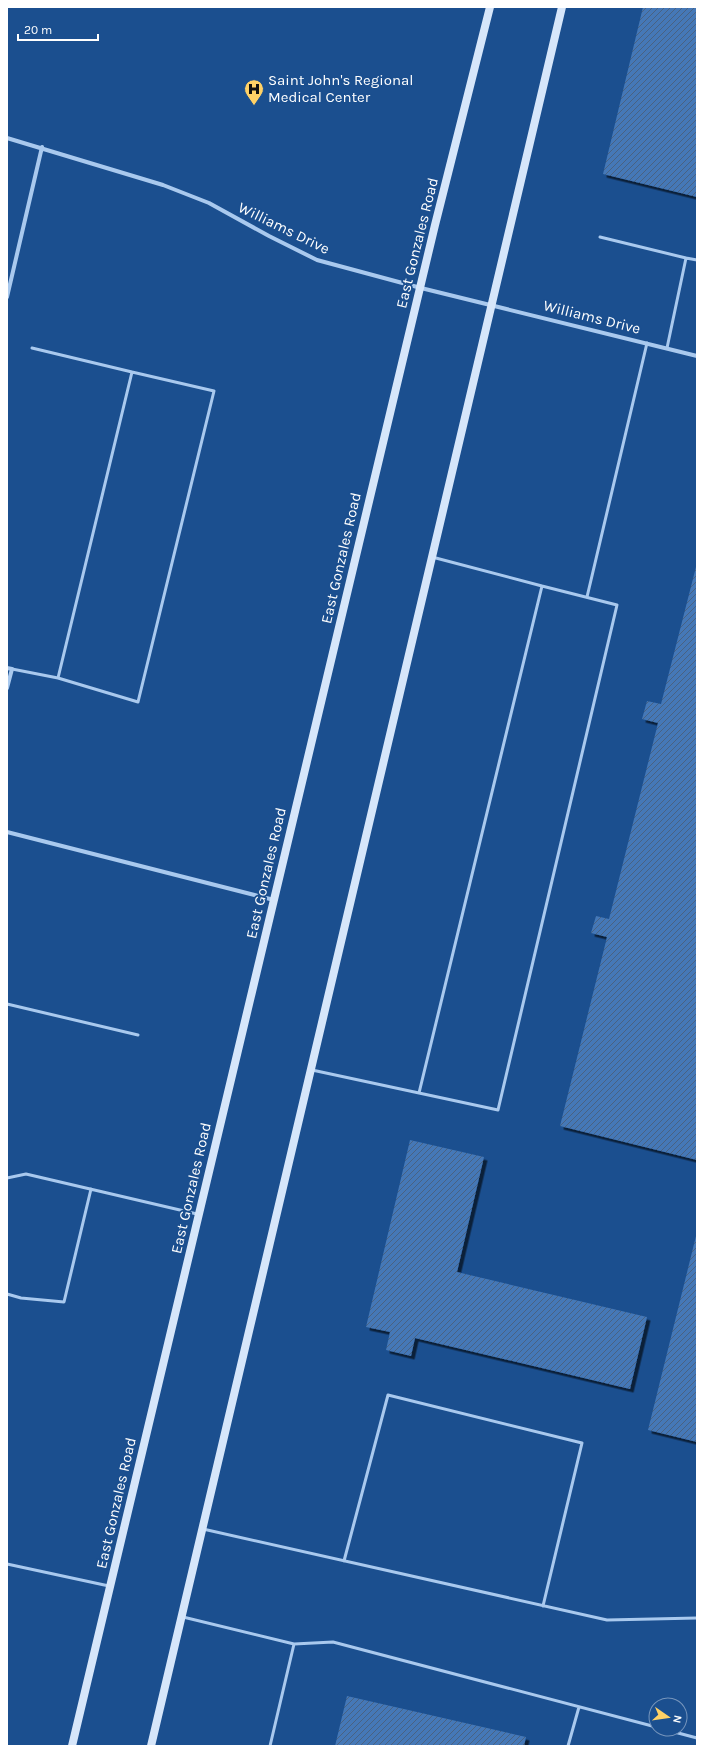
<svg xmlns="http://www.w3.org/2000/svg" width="704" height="1753" font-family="Karla,sans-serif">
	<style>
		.building { fill: url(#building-hatch); filter: url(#shadow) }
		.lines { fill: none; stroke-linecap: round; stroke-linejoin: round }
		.service { stroke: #a9c9ee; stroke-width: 3 }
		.minor { stroke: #a9c9ee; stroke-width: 4 }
		.secondary { stroke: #d6e6fa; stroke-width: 8 }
		.labels { text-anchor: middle; stroke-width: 3.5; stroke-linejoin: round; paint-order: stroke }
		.poi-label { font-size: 15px; fill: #fff; stroke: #1b4f8f; text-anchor: start }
		.street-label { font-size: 15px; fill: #fff; stroke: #1b4f8f }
	</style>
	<defs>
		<pattern id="building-hatch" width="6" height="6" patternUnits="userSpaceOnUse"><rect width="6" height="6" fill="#4478b7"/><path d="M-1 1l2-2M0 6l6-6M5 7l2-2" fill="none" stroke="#486282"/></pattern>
		<filter id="shadow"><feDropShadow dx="3.5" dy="3.5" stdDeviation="0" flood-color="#0009"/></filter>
	</defs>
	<rect width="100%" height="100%" fill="#1b4f8f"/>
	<path class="building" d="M643,7H697V197L603,174Z
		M697,563V1160L560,1126L607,937L591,933L596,916L609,919L658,723L642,719L647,701L661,704Z
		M410,1140L484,1157L457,1272L647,1317L630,1389L415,1338L411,1356L386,1350L390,1332L366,1327Z
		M696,1236H697V1442L648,1430Z
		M347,1696L526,1737L524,1746H335Z"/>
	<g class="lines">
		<path class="service" d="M600,237L686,258
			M32,348L132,372
			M667,348L686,258L697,260
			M432,557L542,586
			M587,597L647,343
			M12,669L58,678L138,702L214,391L132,372L58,678
			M7,1004L138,1035
			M312,1070L419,1093L542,586L617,605L498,1110L419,1093
			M7,1178L26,1174L197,1214
			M7,1294L21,1298L64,1302L91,1189
			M203,1529L607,1620L697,1618
			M344,1561L388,1395L582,1443L543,1606
			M7,1564L109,1586
			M183,1617L294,1644
			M663,1729L697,1738
			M270,1746L294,1644L333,1642L656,1727
			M568,1746L579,1707"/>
		<path class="minor" d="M7,138L163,185L209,203L269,236L317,260L421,288L697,356
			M7,297L42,147
			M7,668L12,669L7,688
			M7,832L274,900"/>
		<path class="secondary" d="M72,1746L435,225L490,7
			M151,1746L562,7"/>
	</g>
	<defs>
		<g id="hospital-pin" transform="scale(1)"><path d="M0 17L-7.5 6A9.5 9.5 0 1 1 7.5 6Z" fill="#ffd166" stroke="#1b4f8f"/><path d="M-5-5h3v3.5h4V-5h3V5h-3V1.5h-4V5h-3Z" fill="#111"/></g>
	</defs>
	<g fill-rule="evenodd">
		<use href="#hospital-pin" x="254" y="89"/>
	</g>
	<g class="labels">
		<g class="poi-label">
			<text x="268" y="85">Saint John's Regional<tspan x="268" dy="17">Medical Center</tspan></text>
		</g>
		<g class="street-label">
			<text transform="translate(284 228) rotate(26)" y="5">Williams Drive</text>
			<text transform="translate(417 243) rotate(-76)" y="5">East Gonzales Road</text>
			<text transform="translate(592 317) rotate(14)" y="5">Williams Drive</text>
			<text transform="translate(341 558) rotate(-77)" y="5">East Gonzales Road</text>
			<text transform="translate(266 873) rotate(-77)" y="5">East Gonzales Road</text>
			<text transform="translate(191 1188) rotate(-77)" y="5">East Gonzales Road</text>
			<text transform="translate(116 1503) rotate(-77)" y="5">East Gonzales Road</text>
		</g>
	</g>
	<rect width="704" height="1753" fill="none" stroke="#ffffff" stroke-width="16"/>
	<g transform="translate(668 1717) rotate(103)"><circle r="19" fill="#1b4f8f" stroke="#7695bc"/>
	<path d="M0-3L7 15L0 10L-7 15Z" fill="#ffd166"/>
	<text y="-6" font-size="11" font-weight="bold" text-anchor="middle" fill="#ffffff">N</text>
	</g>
	<path d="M18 34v6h80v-6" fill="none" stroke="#ffffff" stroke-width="2"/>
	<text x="24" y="34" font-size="12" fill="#ffffff" stroke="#1b4f8f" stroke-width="3" paint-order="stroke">20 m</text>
</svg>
